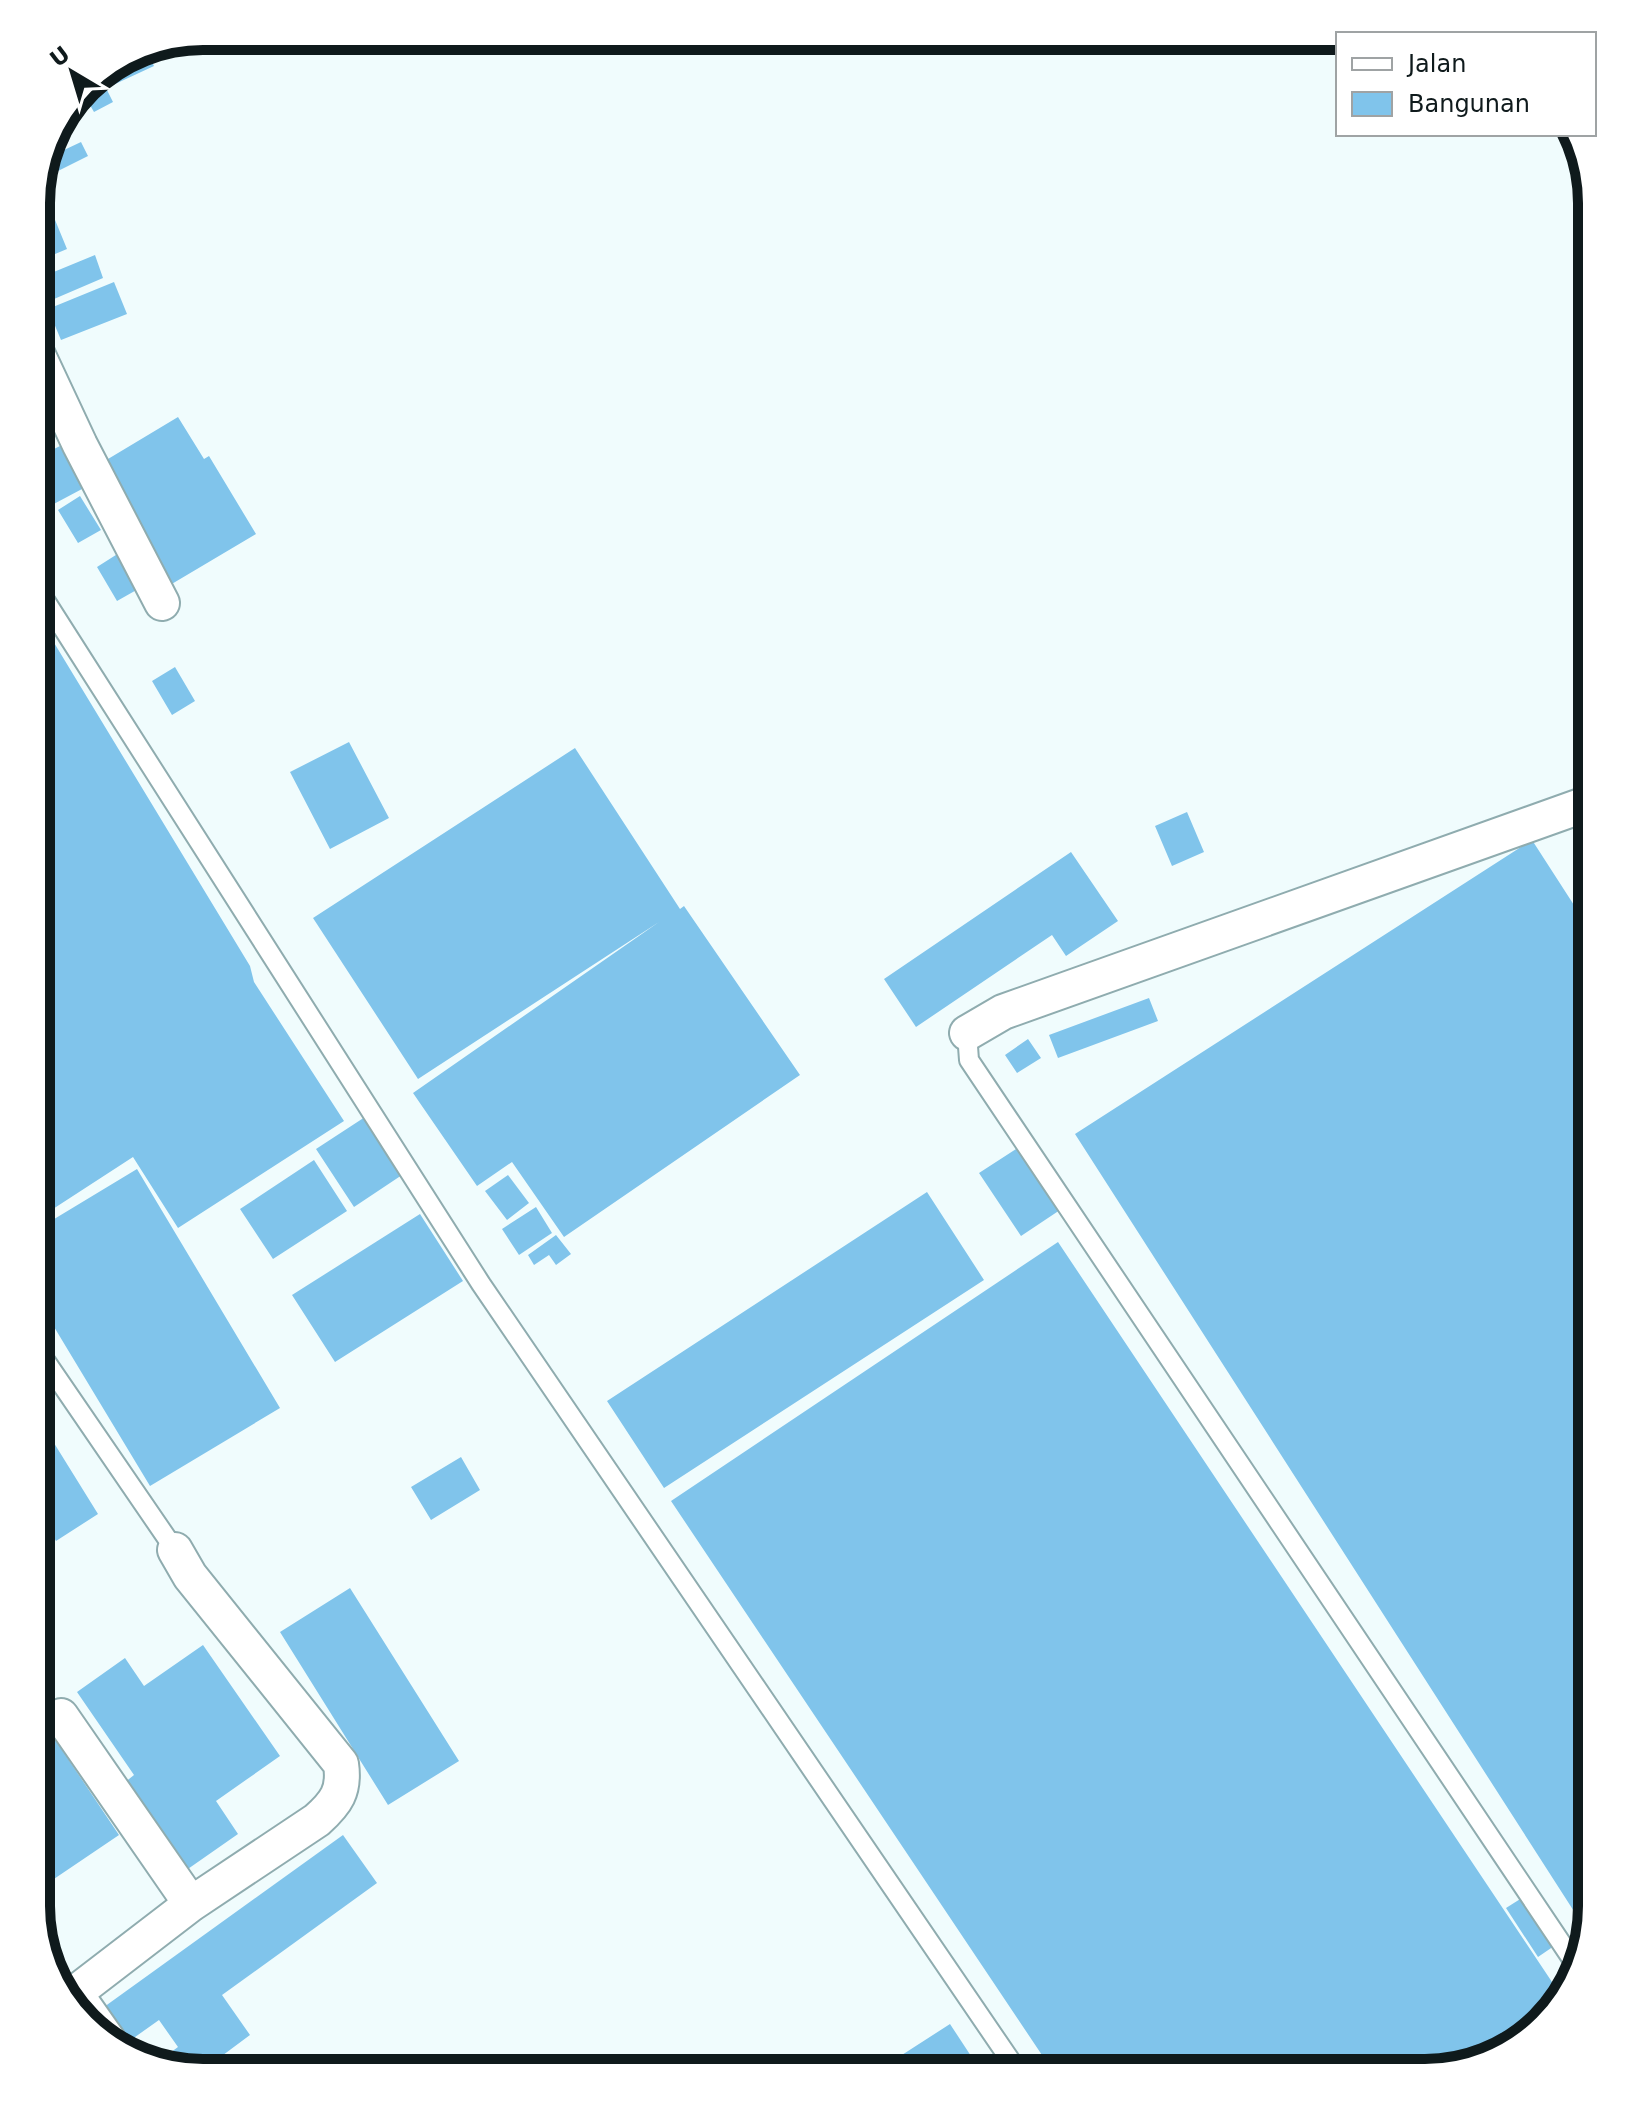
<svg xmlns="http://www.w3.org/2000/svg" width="1628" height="2109" font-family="'DejaVu Sans',sans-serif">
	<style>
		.building { fill: #80c4eb }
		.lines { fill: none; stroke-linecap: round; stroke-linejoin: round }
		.service-casing { stroke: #8facaf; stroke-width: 22 }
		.minor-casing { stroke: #8facaf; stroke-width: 38 }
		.service { stroke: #fff; stroke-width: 18 }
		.minor { stroke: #fff; stroke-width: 34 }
		.rim { fill: none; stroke: #0f1a1c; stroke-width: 10 }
	</style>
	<rect width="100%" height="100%" fill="#f0fcfd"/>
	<path class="building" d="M192,38L195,45L161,60L154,46Z
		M145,48L154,66L72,104L92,78L139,49Z
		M107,90L113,102L94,112L87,100Z
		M59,121L69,141L47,151L53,129Z
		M81,142L88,156L40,180L45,159Z
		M53,215L67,249L36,262V222Z
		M95,255L103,278L54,299L44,276Z
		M114,282L127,314L61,340L48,309Z
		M178,417L204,459L209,456L256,534L165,588L103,462Z
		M60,446L82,489L50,506L36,478V458Z
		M80,496L101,530L78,543L58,510Z
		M119,553L140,588L117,601L97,567Z
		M36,613L250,966L254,982L344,1121L178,1228L133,1157L36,1220Z
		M175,667L195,701L172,715L152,681Z
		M349,742L389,818L330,849L290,772Z
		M575,748L680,909L684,906L800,1075L564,1237L512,1162L477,1186L413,1093L659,922L418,1079L313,918Z
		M1187,812L1204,852L1172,866L1155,826Z
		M1532,840L1592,933V1907L1586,1930L1075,1134Z
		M1071,852L1118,921L1066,956L1052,935L916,1027L884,979Z
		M1149,998L1158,1021L1058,1058L1049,1035Z
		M1028,1039L1041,1058L1017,1073L1005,1055Z
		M365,1117L402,1175L354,1207L316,1149Z
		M1019,1147L1060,1210L1021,1236L979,1173Z
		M314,1160L347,1211L273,1259L240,1209Z
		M137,1169L280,1408L150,1486L36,1297V1230Z
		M508,1175L529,1203L507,1220L485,1191Z
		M927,1192L984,1280L664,1488L607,1401Z
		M536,1207L552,1233L519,1255L502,1229Z
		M420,1214L463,1281L335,1362L292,1295Z
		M556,1235L571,1254L556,1265L549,1255L534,1265L528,1255Z
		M1058,1242L1562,1997L1517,2045L1426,2073H1054L671,1501Z
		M36,1414L98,1514L56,1541L36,1508Z
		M461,1457L480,1490L431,1520L411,1487Z
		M350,1588L459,1761L388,1805L280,1632Z
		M203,1645L280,1756L216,1801L238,1834L185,1871L124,1783L134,1775L77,1692L125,1658L144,1686Z
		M36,1711L119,1835L48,1883L36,1865Z
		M343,1835L377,1883L222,1995L250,2035L211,2064L218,2073H202L159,2061L178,2047L159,2020L128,2042L104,2007Z
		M1525,1896L1557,1944L1538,1957L1506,1908Z
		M950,2024L971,2056L945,2073H878L877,2071Z"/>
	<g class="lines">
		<g class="service-casing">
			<path id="service" d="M36,586L481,1284L1019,2073
				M967,1033L969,1060L1576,1965
				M36,1347L175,1550"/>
		</g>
		<g class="minor-casing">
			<path id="minor" d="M36,351L80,445L162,603
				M967,1033L1003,1012L1592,802
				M61,1716L191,1904
				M75,1993L108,2040
				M66,2000L191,1904L317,1820C336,1803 345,1791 341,1764L190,1576L175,1550"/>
		</g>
		<use href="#service" class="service"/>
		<use href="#minor" class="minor"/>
	</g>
	<path d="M0 0H1628V2109H0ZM203 50H1425A153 153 0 0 1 1578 203V1906A153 153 0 0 1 1425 2059H203A153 153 0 0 1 50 1906V203A153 153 0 0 1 203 50Z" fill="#fff" fill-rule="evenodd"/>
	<path class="rim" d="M203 50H1425A153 153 0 0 1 1578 203V1906A153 153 0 0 1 1425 2059H203A153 153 0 0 1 50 1906V203A153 153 0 0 1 203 50Z"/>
	<rect x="1336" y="32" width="260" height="104" fill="#ffffff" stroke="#9fa3a4" stroke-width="2"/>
	<rect x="1352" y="58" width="40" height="12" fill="#ffffff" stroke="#9fa3a4" stroke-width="2"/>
	<text x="1408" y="72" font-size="24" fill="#0f1a1c">Jalan</text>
	<rect x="1352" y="92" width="40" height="24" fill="#80c4eb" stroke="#9fa3a4" stroke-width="2"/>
	<text x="1408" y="112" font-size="24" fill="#0f1a1c">Bangunan</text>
	<g transform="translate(72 72) rotate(322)" stroke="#ffffff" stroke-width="6" paint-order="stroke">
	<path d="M0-6L14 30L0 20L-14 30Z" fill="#0f1a1c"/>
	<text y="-12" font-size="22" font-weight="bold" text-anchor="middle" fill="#0f1a1c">U</text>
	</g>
</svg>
